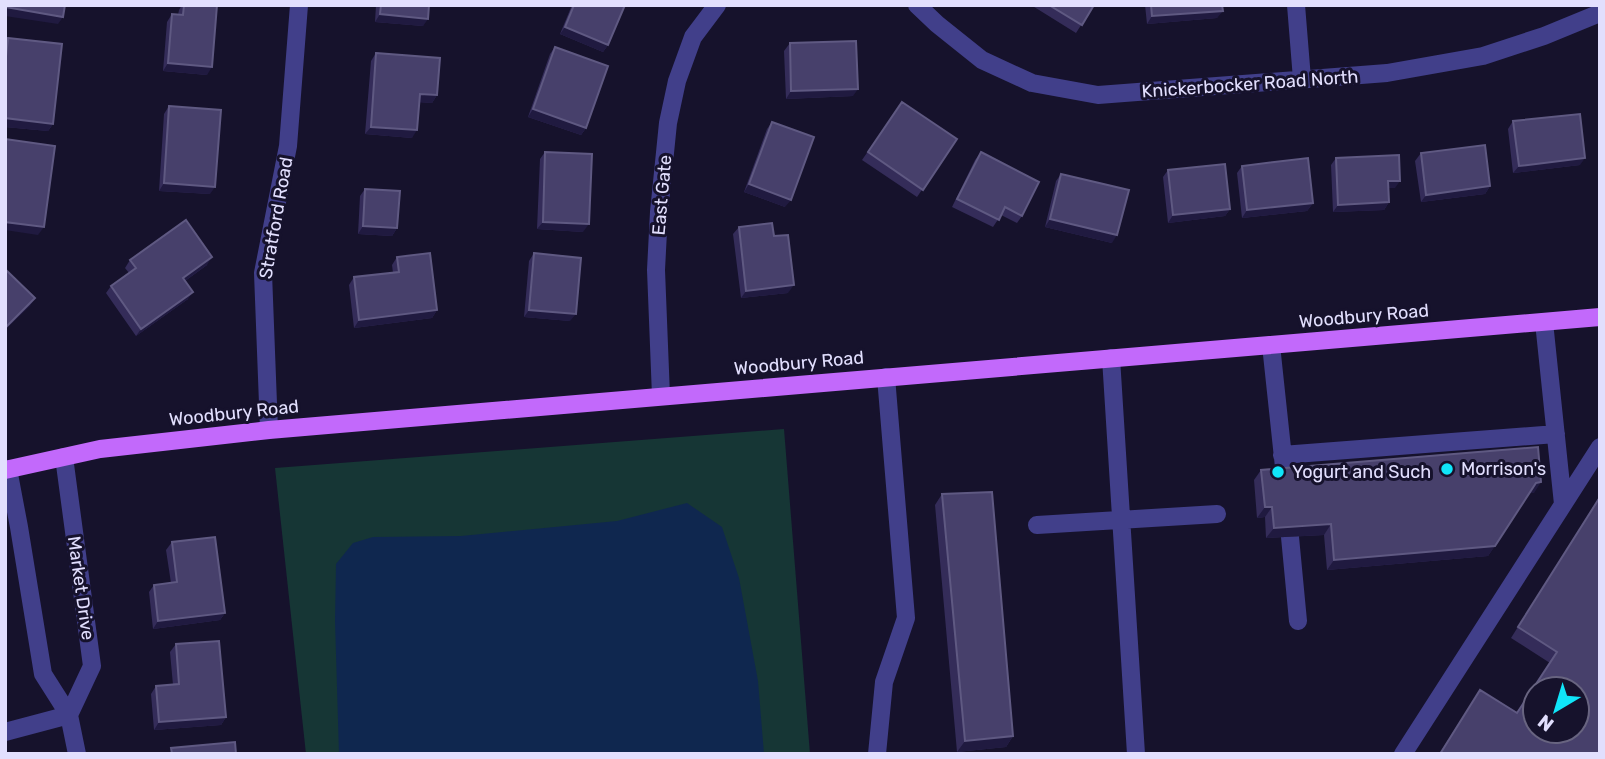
<svg xmlns="http://www.w3.org/2000/svg" width="1605" height="759" font-family="Rubik,sans-serif">
	<style>
		.green { fill: #163635 }
		.water { fill: #0f274f }
		.lines { fill: none; stroke-linecap: round; stroke-linejoin: round }
		.minor { stroke: #413f8a; stroke-width: 18 }
		.major { stroke: #c269fb; stroke-width: 18 }
		.wall { fill: #342c59 }
		.shaded-wall { fill: #201a40 }
		.building { fill: #47406b; stroke: #5f5982; stroke-width: 2; fill-rule: evenodd }
		.poi-dot { fill: #10e5f9; stroke: #16122c; stroke-width: 2.5 }
		.labels { text-anchor: middle; stroke-width: 6; stroke-linejoin: round; paint-order: stroke }
		.street-label { font-size: 18px; fill: #e2dffe; stroke: #16122c }
		.poi-label { font-size: 18px; fill: #e2dffe; stroke: #16122c; text-anchor: start }
	</style>
	<rect width="100%" height="100%" fill="#16122c"/>
	<path class="green" d="M784,429L810,754H306L275,468Z"/>
	<path class="water" d="M687,503L722,527L739,578L758,681L764,754H339L335,621L336,564L353,543L373,537L461,536L617,521Z"/>
	<g class="lines">
		<path class="minor" d="M917,5L937,24L982,60L1032,83L1098,95L1387,73L1483,56L1544,36L1600,13
			M1296,5L1302,79
			M1544,322L1563,504
			M1271,345L1284,467
			M1111,358L1136,754
			M661,396L656,270L659,212L668,123L677,81L693,37L717,5
			M269,430L263,273L288,146L299,5
			M1282,455L1556,434
			M8,469L19,527L43,674L69,715L77,754
			M1037,525L1217,514
			M1290,537L1298,621
			M5,732L69,715L92,666L64,457
			M877,754L884,682L906,618L886,377
			M1403,754L1600,447"/>
		<path class="major" d="M5,470L100,449L269,430L1600,317"/>
	</g>
	<path class="wall" d="M182,5H217L207,75L163,71L167,22L172,14L178,15L179,10Z
		M376,5H429L423,26L375,22Z
		M572,5H625L608,45L603,52L560,34Z
		M1031,5H1094L1076,33Z
		M1145,5H1222L1217,18L1147,24Z
		M8,38L53,124L48,131L5,127V42Z
		M790,43L853,96L786,99L784,51Z
		M555,47L586,128L581,135L528,117L550,54Z
		M376,53L437,95L432,103L419,102L412,138L365,134L371,61Z
		M902,102L957,139L917,197L862,160Z
		M169,106L210,194L159,191L164,114Z
		M1513,121L1580,165L1513,173L1508,129Z
		M772,122L785,207L744,192L767,129Z
		M545,152L583,232L537,229L540,159Z
		M981,152L1022,216L1017,223L1001,215L993,227L952,207L975,160Z
		M1421,153L1490,186L1485,194L1421,202L1415,161Z
		M1336,158L1395,188H1389V202L1384,210L1333,212L1331,165Z
		M1242,166L1313,203L1307,211L1242,218L1237,173Z
		M1168,170L1230,209L1225,216L1168,223L1163,177Z
		M1061,174L1112,243L1045,227L1056,181Z
		M365,189L397,228L392,236L358,234L360,196Z
		M739,227L774,236L788,293L741,298L733,234Z
		M534,253L570,321L524,317L529,261Z
		M397,257L437,310L432,318L354,328L349,285L354,277L393,273L392,265Z
		M130,260L207,265L185,281L188,299L136,336L106,293L111,286L129,273L125,268Z
		M1261,470L1534,493H1529L1488,556L1327,570L1324,535L1266,538L1265,517L1257,518L1254,480Z
		M942,494L1013,736L1006,747L957,752L935,505Z
		M1600,496V754H1439L1480,690L1517,712L1550,663L1511,638Z
		M172,542L225,613L220,620L153,629L149,592L154,585L171,583L166,550Z
		M176,644L226,717L221,725L154,730L151,694L156,686L173,685L170,652Z"/>
	<path class="shaded-wall" d="M5,7L63,17L58,24L5,16Z
		M1223,11L1217,18L1147,24L1152,16Z
		M380,14L428,19L423,26L375,22Z
		M565,27L608,45L603,52L560,34Z
		M168,63L212,67L207,75L163,71Z
		M858,89L853,96L786,99L791,91Z
		M420,94L437,95L432,103L414,102Z
		M533,109L586,128L581,135L528,117Z
		M5,118L53,124L48,131L5,127Z
		M371,127L417,130L412,138L365,134Z
		M1585,158L1580,165L1513,173L1519,166Z
		M1388,181H1400L1395,188H1383Z
		M164,183L215,187L210,194L159,191Z
		M749,184L791,200L785,207L744,192Z
		M1490,186L1485,194L1421,202L1426,195Z
		M1389,202L1384,210L1333,212L1338,205Z
		M1313,203L1307,211L1242,218L1247,210Z
		M1230,209L1225,216L1168,223L1173,215Z
		M1050,219L1117,235L1112,243L1045,227Z
		M5,222L44,227L38,235L5,230Z
		M543,222L589,224L583,232L537,229Z
		M363,226L397,228L392,236L358,234Z
		M212,257L207,265L178,286L183,278Z
		M794,285L788,293L741,298L746,291Z
		M193,292L188,299L136,336L141,329Z
		M35,298L30,306L5,330V328Z
		M437,310L432,318L354,328L359,320Z
		M529,310L576,314L570,321L524,317Z
		M1541,482L1534,493H1528L1536,483Z
		M1265,507H1272L1265,517L1257,518Z
		M1331,524L1324,535L1266,538L1274,528Z
		M1495,546L1488,556L1327,570L1334,560Z
		M225,613L220,620L153,629L158,621Z
		M226,717L221,725L154,730L159,722Z
		M1013,736L1006,747L957,752L965,741Z"/>
	<path class="building" d="M5,5H65L63,17L5,7Z
		M184,5H217L212,67L168,63L172,14L183,15Z
		M381,5H429L428,19L380,14Z
		M574,5H625L608,45L565,27Z
		M1049,5H1094L1082,25Z
		M1151,5H1222L1223,11L1152,16Z
		M8,38L62,44L53,124L5,118V66Z
		M856,41L858,89L791,91L790,43Z
		M555,47L608,66L586,128L533,109Z
		M376,53L440,58L437,95L420,94L417,130L371,127Z
		M902,102L957,139L923,190L868,152Z
		M169,106L221,110L215,187L164,183Z
		M1580,114L1585,158L1519,166L1513,121Z
		M772,122L814,137L791,200L749,184Z
		M5,139L55,146L44,227L5,222Z
		M1485,145L1490,186L1426,195L1421,153Z
		M545,152L592,154L589,224L543,222Z
		M981,152L1039,182L1022,216L1005,207L999,220L957,199Z
		M1399,155L1400,181H1388L1389,202L1338,205L1336,158Z
		M1308,158L1313,203L1247,210L1242,166Z
		M1225,164L1230,209L1173,215L1168,170Z
		M1061,174L1129,190L1117,235L1050,219Z
		M365,189L400,191L397,228L363,226Z
		M186,220L212,257L183,278L193,292L141,329L111,286L136,268L130,260Z
		M772,223L774,236L788,235L794,285L746,291L739,227Z
		M430,253L437,310L359,320L354,277L399,272L397,257Z
		M534,253L581,258L576,314L529,310Z
		M5,269L35,298L5,328Z
		M1538,447L1541,482L1536,483L1495,546L1334,560L1331,524L1274,528L1272,507H1265L1261,470Z
		M992,492L1013,736L965,741L942,494Z
		M1600,497V754H1440L1480,690L1517,713L1557,652L1518,627ZM1535,689H1577V731H1535Z
		M215,537L225,613L158,621L154,585L177,582L172,542Z
		M219,641L226,717L159,722L156,686L179,684L176,644Z
		M235,742L236,754H172L171,748Z"/>
	<g class="poi-dot">
		<circle cx="1447" cy="469" r="7"/>
		<circle cx="1278" cy="472" r="7"/>
	</g>
	<g class="labels">
		<g class="street-label">
			<text transform="translate(1250 84) rotate(-4)" y="6">Knickerbocker Road North</text>
			<text transform="translate(662 195) rotate(-85)" y="6">East Gate</text>
			<text transform="translate(276 218) rotate(-80)" y="6">Stratford Road</text>
			<text transform="translate(1364 316) rotate(-5)" y="6">Woodbury Road</text>
			<text transform="translate(799 363) rotate(-5)" y="6">Woodbury Road</text>
			<text transform="translate(234 413) rotate(-6)" y="6">Woodbury Road</text>
			<text transform="translate(81 588) rotate(82)" y="6">Market Drive</text>
		</g>
		<g class="poi-label">
			<text x="1461" y="475">Morrison's</text>
			<text x="1292" y="478">Yogurt and Such</text>
		</g>
	</g>
	<rect width="1605" height="759" fill="none" stroke="#e2dffe" stroke-width="14"/>
	<g transform="translate(1556 710) rotate(218)"><circle r="33" fill="#16122c" stroke="#686480" stroke-width="2"/>
	<path d="M0-5L12 26L0 18L-12 26Z" fill="#10e5f9"/>
	<text y="-10" font-size="19" font-weight="bold" text-anchor="middle" fill="#e2dffe">N</text>
	</g>
</svg>
